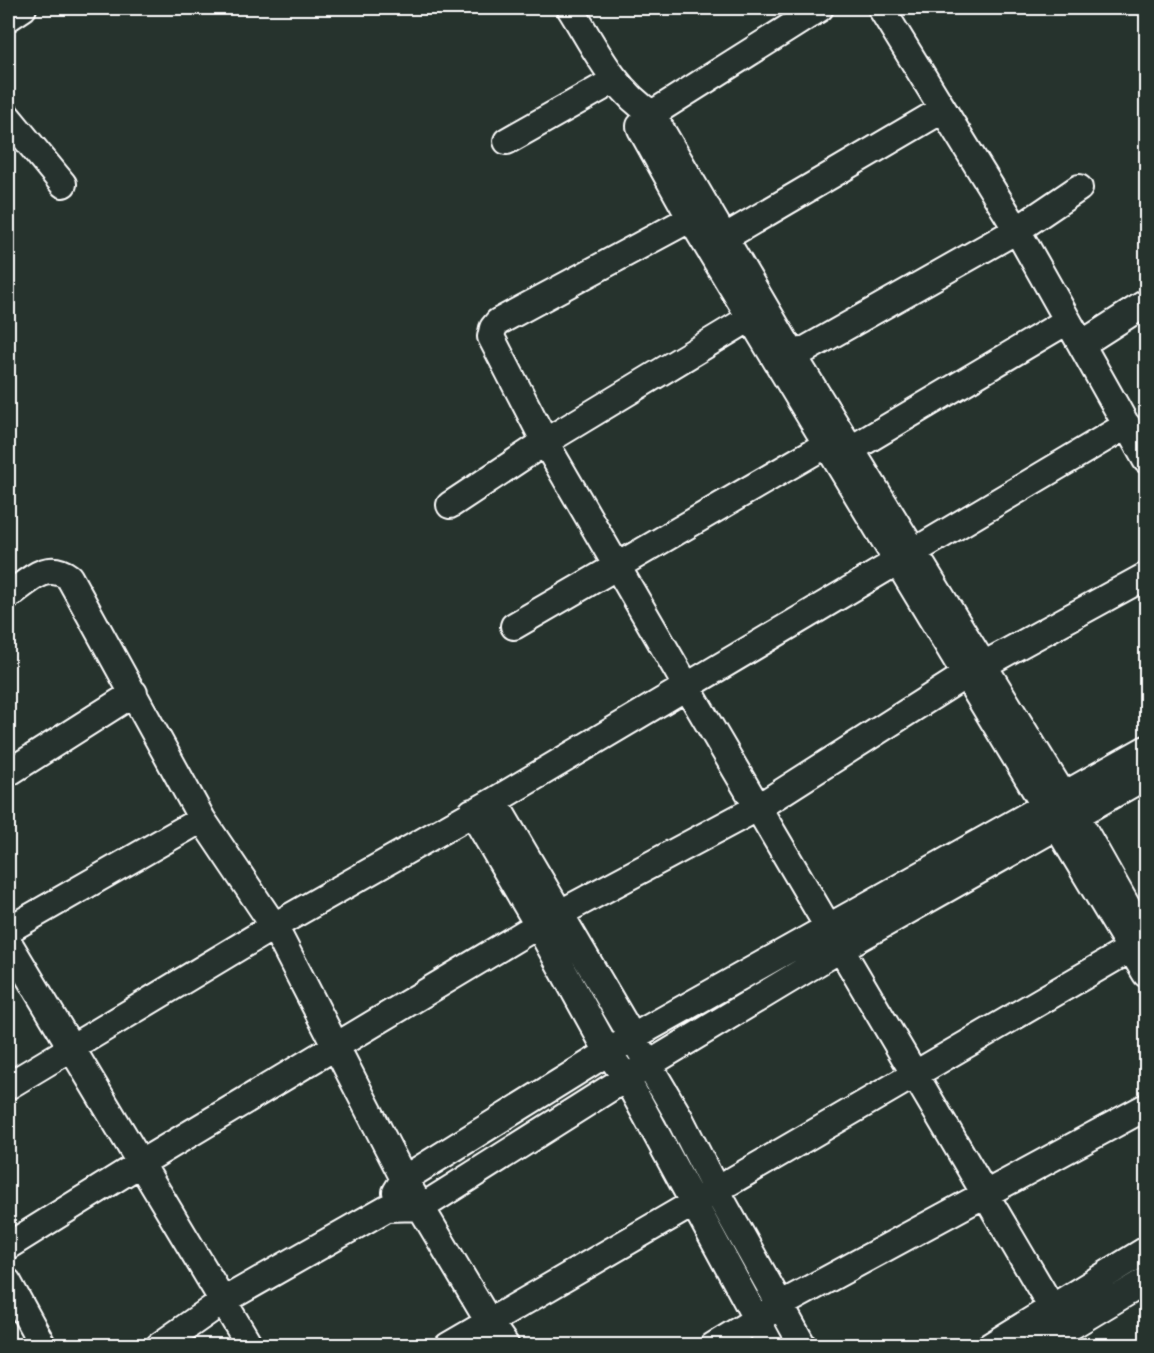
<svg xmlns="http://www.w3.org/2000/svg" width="1154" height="1353" font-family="'Comic Neue',sans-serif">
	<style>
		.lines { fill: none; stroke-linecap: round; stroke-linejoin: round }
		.minor-casing { stroke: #fff; stroke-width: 30 }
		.minor { stroke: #26332d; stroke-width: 26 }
	</style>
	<rect width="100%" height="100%" fill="#26332d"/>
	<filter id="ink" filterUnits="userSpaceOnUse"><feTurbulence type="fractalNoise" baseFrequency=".0167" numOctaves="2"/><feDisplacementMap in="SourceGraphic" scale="12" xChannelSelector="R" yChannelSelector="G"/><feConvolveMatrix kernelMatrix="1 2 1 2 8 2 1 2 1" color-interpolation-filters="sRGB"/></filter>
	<g filter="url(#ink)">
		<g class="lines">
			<g class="minor-casing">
				<path id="minor" d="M570,8C594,46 613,89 652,114L793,355L1076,816L1146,940
					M881,8L1017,230L1146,460
					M8,18L23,8
					M8,117L63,184
					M640,126L652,114L820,8
					M641,129L691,219L1146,974
					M507,141L615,80
					M708,209L498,322L493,328L491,337L545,442L687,687L1065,1330
					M712,245L942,110
					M1082,344L1146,303
					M780,364L1017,230L1079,188
					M838,457L1067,321
					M450,505L545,442L765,309
					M8,596C28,582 46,560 69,577L202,819L274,926L404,1179L489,1322L506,1346
					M514,626L841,436
					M8,773L134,693
					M494,801L678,1115L715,1188L803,1346
					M472,812L538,925L608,1052L626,1078L771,1346
					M8,930L202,819
					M8,942L250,1346
					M8,1086L274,926L494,801L1127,425
					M396,1192L404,1179L631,1038L1146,749
					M8,1246L141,1163L538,925L757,808L967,674L1146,576
					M8,1282L43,1346
					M159,1346L223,1301L387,1208L422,1207L626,1078L840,949L1146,776
					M448,1346L1144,941
					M713,1346L780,1305L1146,1107
					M990,1346L1146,1250
					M1038,1346L1146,1281"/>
			</g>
			<use href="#minor" class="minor"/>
		</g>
	</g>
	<rect width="1154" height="1353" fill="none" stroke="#26332d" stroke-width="30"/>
	<rect x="15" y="15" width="1124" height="1323" fill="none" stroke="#fff" stroke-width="2" filter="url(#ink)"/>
</svg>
